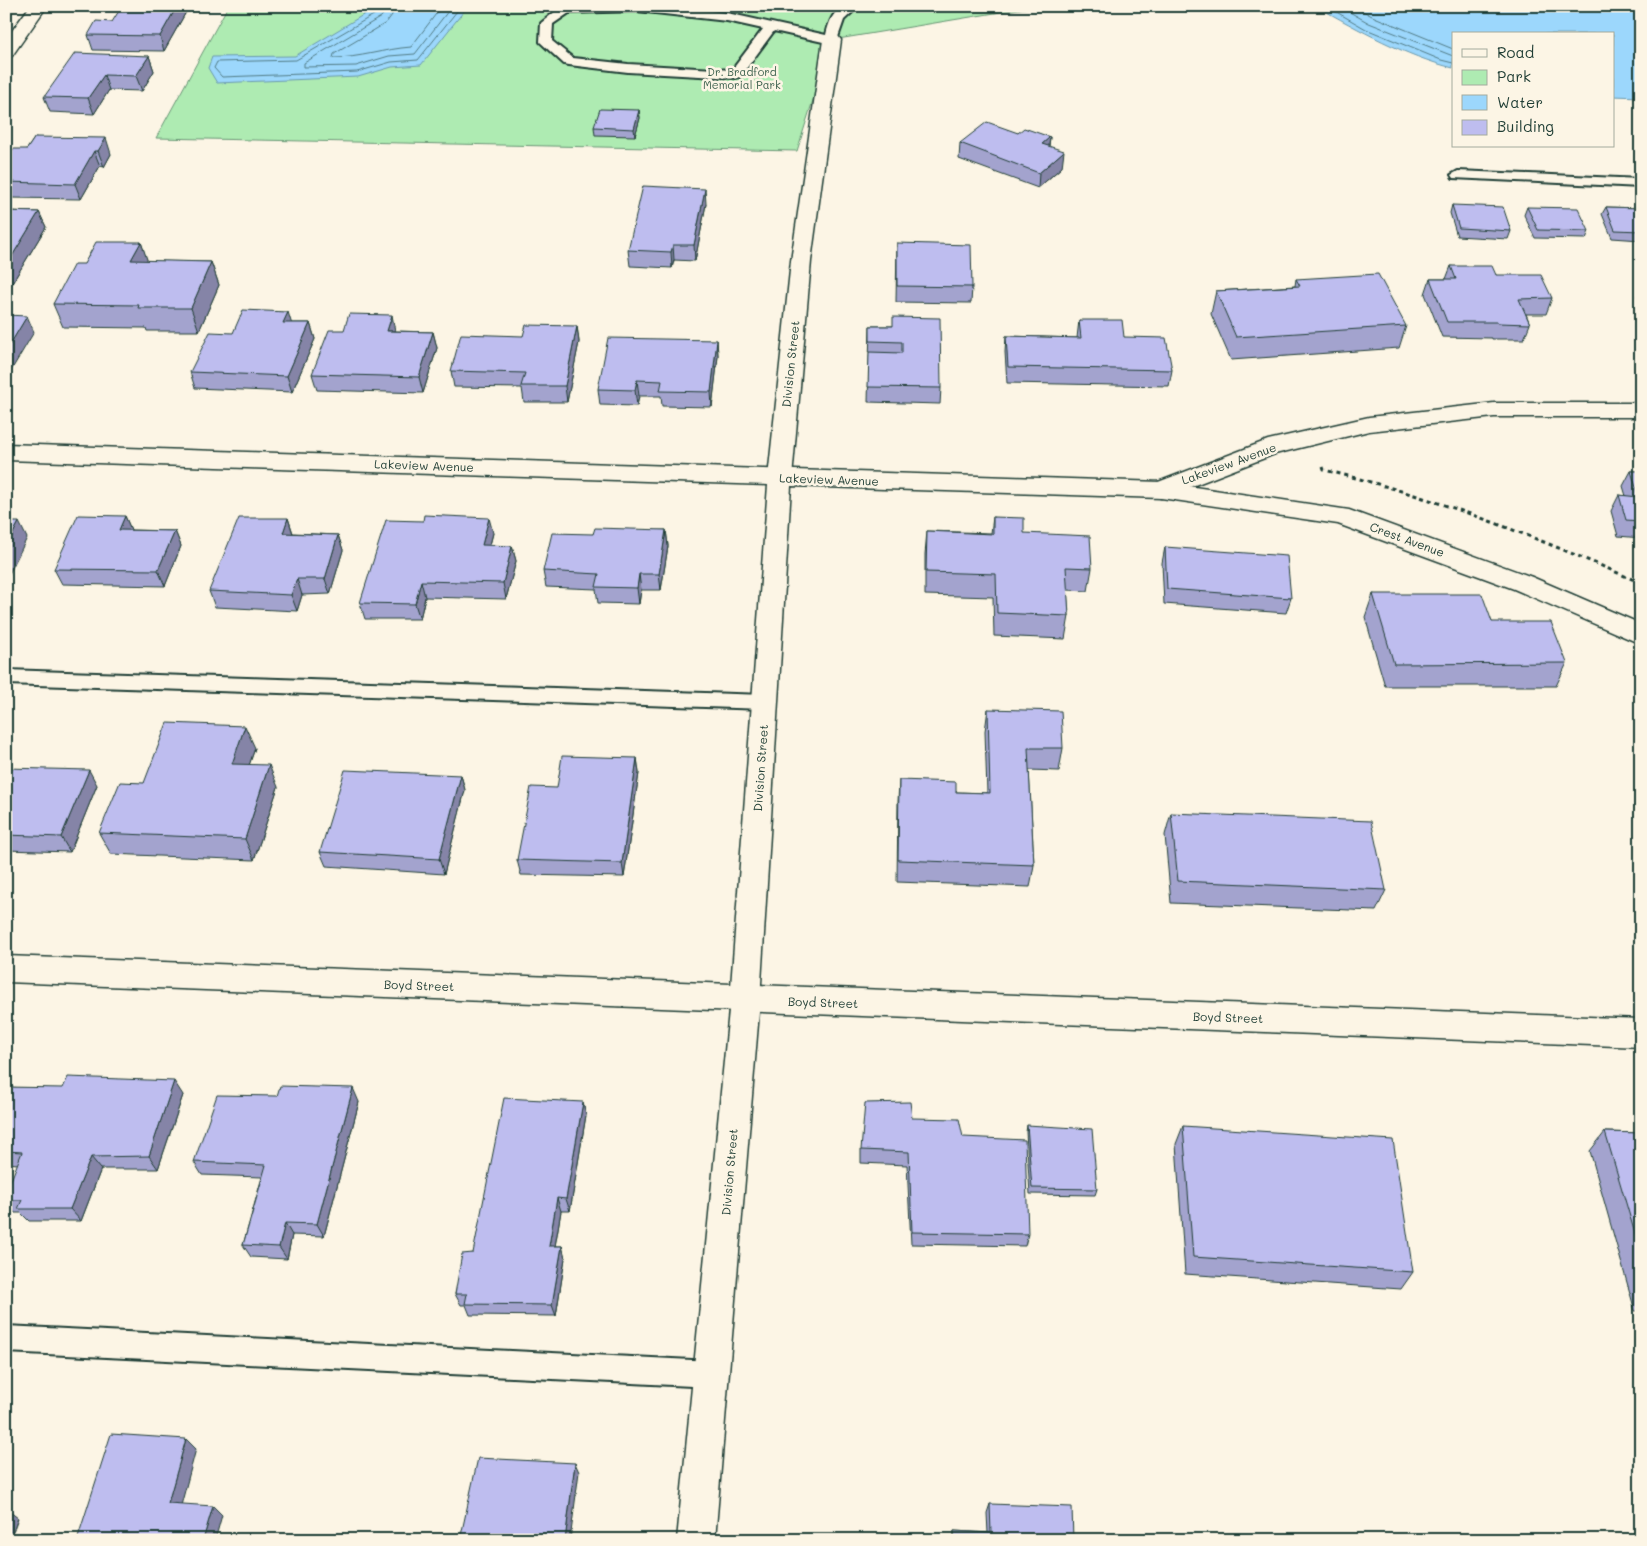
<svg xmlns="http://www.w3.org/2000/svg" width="1647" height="1546" font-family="Mali,sans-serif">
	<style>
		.green { fill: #aeebb2; stroke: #669473 }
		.water { fill: #9cd7fc; stroke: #6a99ac }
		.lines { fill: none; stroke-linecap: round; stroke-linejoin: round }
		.shore { stroke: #517b84; stroke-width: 1 }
		.service-casing { stroke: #1f3d34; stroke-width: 4 }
		.minor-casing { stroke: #1f3d34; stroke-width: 3 }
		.tertiary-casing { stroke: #1f3d34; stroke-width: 3 }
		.path { stroke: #1f3d34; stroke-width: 3; stroke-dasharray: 4 4; stroke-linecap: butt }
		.service { fill: #fcf5e5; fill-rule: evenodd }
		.minor { fill: #fcf5e5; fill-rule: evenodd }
		.tertiary { fill: #fcf5e5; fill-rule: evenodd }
		.wall { fill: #a3a3ce; stroke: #1f3d34 }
		.shaded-wall { fill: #8584a7; stroke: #1f3d34 }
		.building { fill: #bebdef; stroke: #1f3d34 }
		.labels { text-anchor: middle; stroke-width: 5; stroke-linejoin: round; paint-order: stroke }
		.far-park-label { font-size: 11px; fill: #3c604d; stroke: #fcf5e5 }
		.street-label { font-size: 12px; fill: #1f3d34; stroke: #fcf5e5 }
	</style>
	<rect width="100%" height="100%" fill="#fcf5e5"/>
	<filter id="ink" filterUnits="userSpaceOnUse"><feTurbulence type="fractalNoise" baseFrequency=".02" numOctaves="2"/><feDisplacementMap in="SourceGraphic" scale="10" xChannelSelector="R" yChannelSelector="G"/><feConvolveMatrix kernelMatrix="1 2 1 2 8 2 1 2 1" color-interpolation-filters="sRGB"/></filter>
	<g filter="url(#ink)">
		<path class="green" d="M228,6H1037L832,40L797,151L156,138Z"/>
		<path class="water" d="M378,6H468L421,65L392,67L358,77L217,83L208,68L212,57L295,56Z
			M1316,6H1641V97L1613,96V34H1453V68C1405,56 1359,30 1316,6Z"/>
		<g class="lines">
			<path class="shore" d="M380,6L377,13L296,60L217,62L214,68L222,77L357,72L391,62L418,60L461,6
				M386,6L385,12L381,17L304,63V67L356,66L389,56L415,54L452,6
				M393,6L392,15L386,23L334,54L333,58C360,58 384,49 411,47L442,6
				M1326,6L1366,29L1441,60L1453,63
				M1339,6L1369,23L1453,56
				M1354,6L1372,16L1453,49"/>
			<g class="service-casing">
				<path id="service" d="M562,6H664L727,13L826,35C831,13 837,6 859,6L844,20L836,43L832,44L774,31L740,77L735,78L628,72L569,65L564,64L540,42L541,23ZM637,11L727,21L763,29L732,70L628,64L573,58L552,41L553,24L569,13Z
					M1458,171L1641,179V187L1453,178L1451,175Z
					M6,670L765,695L772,697L775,702L772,707L765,709L6,684Z
					M6,1326L712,1361L721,1365L725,1374L721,1383L712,1387L6,1352Z"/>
			</g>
			<g class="minor-casing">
				<path id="minor" d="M30,6H47L12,56L6,57V39Z
					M832,35L838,36L841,40L811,261L792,478L788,484L780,486L772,484L768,478L791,261L823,40L826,36Z
					M1494,403H1641V417H1494L1369,431L1275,454L1161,498L1153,496L1149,490L1153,484L1268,440L1369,417Z
					M6,956L1641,1019V1047L6,982Z"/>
			</g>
			<g class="tertiary-casing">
				<path id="tertiary" d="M6,444L1161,482L1349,510L1532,577L1641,624V644L1514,589L1338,524L1161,498L791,486L760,1000L715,1540H677L730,1000L768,485L6,460Z"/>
			</g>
			<path class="path" d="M1323,467L1324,470C1434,496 1538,538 1641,583"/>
			<use href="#service" class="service"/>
			<use href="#minor" class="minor"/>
			<use href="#tertiary" class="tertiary"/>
		</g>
		<path class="wall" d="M186,12L164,51L93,50L88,35L112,22Z
			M149,56L154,71L142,91L109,90L94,114L50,112L44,97Z
			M639,110L640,118L635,136L595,135L594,127Z
			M1018,133L1050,137L1049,146L1062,167L1038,188L959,159L960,143Z
			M35,137L111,154L104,167L100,166L81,199L11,198L6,187V153L27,149Z
			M706,204L695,261L674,260L672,268L630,266L628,250Z
			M1452,205L1511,231L1508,239L1457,236L1450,213Z
			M1527,207L1589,231L1586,239L1535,238L1524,215Z
			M1606,207L1641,208V240L1612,238L1602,214Z
			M6,211L39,212L46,227L11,285H6Z
			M141,242L147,261L211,262L219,285L199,331H147L146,328L63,327L53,304L84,264Z
			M897,243L972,287L971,303L896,302Z
			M1451,266L1496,275L1552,298L1546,314H1526L1530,324L1524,339H1492V338L1442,337L1425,294L1430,279H1446Z
			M1296,279L1406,326L1399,348L1231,360L1211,314L1216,291L1295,286Z
			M1641,287V303L1637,296Z
			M1079,320L1124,337L1172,370L1169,386L1007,383L1005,352L1006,336L1077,338Z
			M292,323H310L315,339L292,392L195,388L190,372L233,333Z
			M577,326L579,342L567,402H524L522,388L454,387L451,371L523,336Z
			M870,326H893L941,388L940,404L868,402Z
			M395,331L433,332L437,348L423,393L317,390L312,374Z
			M717,340L718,356L712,407L662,406L661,396H639L637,406L600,405L598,389Z
			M1631,471H1641V538L1618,536L1611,511L1619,495L1626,496L1623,486Z
			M125,516L131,530L175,531L181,546L165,586L62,584L54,569Z
			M993,517L1092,568L1088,591L1067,590L1069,616L1065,639L994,636L993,597L925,595V554L927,531L991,533Z
			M288,518L293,533L338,535L343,550L330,594L302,595L297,611L215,607L209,591Z
			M666,530L668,546L661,590H641L639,604L598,603L596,589L546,587L543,571L593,534Z
			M493,533L490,545L512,546L516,561L506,599L425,597L420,619H365L360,603Z
			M1165,547L1291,598L1286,613L1164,604L1162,563Z
			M1373,594L1492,622L1567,663L1556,686H1385L1365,617Z
			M988,709L1063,748L1059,771L1029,770L1034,865L1030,887L897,882L898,802L899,780L956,792L987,793L985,731Z
			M255,748L249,765L278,787L254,860L111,854L99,833L144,783Z
			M637,758L639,773L624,877L521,875L517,860L557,788Z
			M6,768L97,785L70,852L6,850Z
			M461,775L465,790L444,874L326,866L320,852Z
			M1171,813L1386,890L1376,911L1171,903L1165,835Z
			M6,1087L183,1095L158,1169H101L81,1221H29L21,1213H15L6,1203V1193L18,1164L6,1163Z
			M359,1102L324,1236L292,1235L287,1259L251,1257L243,1245L262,1177L202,1175L194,1162Z
			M583,1102L586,1115L570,1211H561L555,1246H562L565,1258L556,1316L470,1315L466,1305H461L455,1294L473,1253Z
			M912,1118L1028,1234L1025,1246L911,1244L907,1165L861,1163V1150Z
			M1027,1125L1097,1189L1095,1195L1030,1194L1026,1132Z
			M1183,1126L1413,1272L1401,1289L1185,1274L1176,1144Z
			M1605,1132L1641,1133V1311H1635L1590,1151Z
			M990,1504L1073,1540H953L954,1531L988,1533L987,1513Z"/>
		<path class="shaded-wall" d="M177,6H185L186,12L164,51L160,36Z
			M149,56L154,71L142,91L136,76Z
			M104,75L109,90L94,114L88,98Z
			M639,110L640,118L635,136L634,129Z
			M1050,137L1048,153L1042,144Z
			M106,138L111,154L104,167L98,151Z
			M94,151L100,166L81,199L75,184Z
			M1064,151L1062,167L1038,188L1039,173Z
			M705,189L706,204L695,261L694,245Z
			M39,212L46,227L11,285L6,274V266Z
			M141,242L149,265L131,260Z
			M673,245L674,260L672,268L671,252Z
			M211,262L219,285L199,331L191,308Z
			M288,312L293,328L283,323Z
			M392,315L395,331H387Z
			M27,316L34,332L6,379V351Z
			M310,323L315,339L292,392L287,376Z
			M577,326L579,342L567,402L565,386Z
			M433,332L437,348L423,393L419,377Z
			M717,340L718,356L712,407L711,392Z
			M637,380L639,396L637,406L635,390Z
			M125,516L132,532L119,530Z
			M288,518L293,534L283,533Z
			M489,518L493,533L486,560L482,545Z
			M19,522L27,538L6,580V547Z
			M666,530L668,546L661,590L659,574Z
			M175,531L181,546L165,586L158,570Z
			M338,535L343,550L330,594L325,579Z
			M512,546L516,561L506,599L503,583Z
			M639,574L641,590L639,604L637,588Z
			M297,579L302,595L297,611L291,595Z
			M421,581L425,597L420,619L415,604Z
			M245,726L255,748L242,786L232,764Z
			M637,758L639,773L624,877L622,863Z
			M269,765L278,787L254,860L245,839Z
			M89,770L97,785L70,852L61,837Z
			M461,775L465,790L444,874L439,859Z
			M174,1081L183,1095L158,1169L149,1156Z
			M353,1088L359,1102L324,1236L317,1224Z
			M583,1102L586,1115L570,1211L566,1199Z
			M91,1157L101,1169L81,1221L70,1209Z
			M557,1198L561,1211L553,1258L549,1246Z
			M285,1223L292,1235L287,1259L279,1247Z
			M562,1246L565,1258L556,1316L552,1305Z
			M186,1439L196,1449L179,1513L168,1503Z
			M575,1463L579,1472L570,1540H565Z
			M213,1506L222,1515L215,1540H203Z
			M6,1509L18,1518L10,1540H6Z"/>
		<path class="building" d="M122,6H177L160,36L88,35L96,21L112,22Z
			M75,53L149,56L136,76L104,75L88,98L44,97Z
			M600,109L639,110L634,129L594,127Z
			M987,122L1018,133L1024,128L1050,137L1042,144L1064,151L1039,173L960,143Z
			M35,137L106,138L98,151H94L75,184L6,182V179L12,170H6V153L9,149H27Z
			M643,186L705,189L694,245H673L671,252L628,250Z
			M1452,205L1503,207L1511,231L1459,228Z
			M1527,207L1578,208L1589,231L1538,230Z
			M1606,207L1641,208V231L1615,230Z
			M6,211L39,212L6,266Z
			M96,242H141L131,260L211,262L191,308H138L139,305L53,304L74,264H84Z
			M897,243L971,245L972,287L897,286Z
			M1451,266H1492L1496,275H1541L1552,298L1519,299L1530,324L1498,323V322H1447L1430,279H1456Z
			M1378,274L1406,326L1236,337L1216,291L1300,286L1296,279Z
			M243,310L288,312L283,323H310L287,376L190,372L210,332L233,333Z
			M349,314L392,315L387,331L433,332L419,377L312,374L329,330H344Z
			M6,315L27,316L6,351Z
			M893,317L940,318L941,388L868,387L869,352L902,353V342L870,341V326H893Z
			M1079,320H1122L1124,337L1166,338L1172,370L1008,367L1006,336L1081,338Z
			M526,325L577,326L565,386H521L525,373L451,371L461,334L523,336Z
			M608,338L717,340L711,392L660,391L662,381L637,380L635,390L598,389Z
			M1631,471H1641V521L1626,520L1619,495L1639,497Z
			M78,515L125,516L119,530L175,531L158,570L54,569Z
			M424,515L489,518L482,545L512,546L503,583L421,581L415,604L360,603L386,520L423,521Z
			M993,517L1024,518V533L1090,536L1092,568L1066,567L1069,616L997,613L996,574L926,572L927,531L993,534Z
			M239,518H288L283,533L338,535L325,579H297L291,595L209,591Z
			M6,522H19L6,547Z
			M595,528L666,530L659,574H639L637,588L596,587L599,574L543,571L552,533L593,534Z
			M1165,547L1287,556L1291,598L1167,589Z
			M1373,594H1482L1492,622H1551L1567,663L1394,664Z
			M988,709L1061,711L1063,748H1028L1034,865L898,860L899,780L956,782V792L990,793Z
			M167,723L245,726L232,764L269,765L245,839L99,833L120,782L144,783Z
			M562,756L637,758L622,863L517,860L531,787L557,788Z
			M6,768L89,770L61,837L6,835Z
			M345,770L461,775L439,859L320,852Z
			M1171,813L1371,821L1386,890L1178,881Z
			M68,1077L174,1081L149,1156L91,1157L70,1209H18L22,1200H6V1193L22,1152L6,1151V1087L63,1088Z
			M280,1086L353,1088L317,1224L285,1223L279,1247L243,1245L266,1165L194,1162L217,1095L277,1096Z
			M504,1098L583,1102L566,1199L557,1198L549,1246H562L552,1305L465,1304L467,1294H455L462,1254L473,1253Z
			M910,1102L912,1118L959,1119L963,1137L1025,1140L1028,1234L912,1232L909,1152L861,1150L865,1103Z
			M1027,1125L1092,1129L1097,1189L1032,1188Z
			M1183,1126L1393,1140L1413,1272L1193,1257Z
			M1605,1132L1641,1133V1254Z
			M111,1434L186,1439L168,1503L213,1506L203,1540H77Z
			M478,1458L575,1463L565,1540H460Z
			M990,1504L1072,1507L1073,1540H955L954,1531L991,1533Z
			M1616,1539L1633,1540H1616Z"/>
	</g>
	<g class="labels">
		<g class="far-park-label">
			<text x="742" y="76">Dr. Bradford<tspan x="742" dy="13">Memorial Park</tspan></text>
		</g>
		<g class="street-label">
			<text transform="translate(791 364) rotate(-84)" y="4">Division Street</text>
			<text transform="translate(1229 464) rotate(-20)" y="4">Lakeview Avenue</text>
			<text transform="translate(424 466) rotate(2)" y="4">Lakeview Avenue</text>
			<text transform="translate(829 480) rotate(2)" y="4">Lakeview Avenue</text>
			<text transform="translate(1407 540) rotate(20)" y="4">Crest Avenue</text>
			<text transform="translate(761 768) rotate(-86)" y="4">Division Street</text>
			<text transform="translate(419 986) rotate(2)" y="4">Boyd Street</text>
			<text transform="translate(823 1003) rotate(2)" y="4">Boyd Street</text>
			<text transform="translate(1228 1018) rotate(2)" y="4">Boyd Street</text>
			<text transform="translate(730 1172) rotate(-85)" y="4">Division Street</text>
		</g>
	</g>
	<rect width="1647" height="1546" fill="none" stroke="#fcf5e5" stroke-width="25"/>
	<rect x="12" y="12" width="1622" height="1521" fill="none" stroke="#1f3d34" stroke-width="2" filter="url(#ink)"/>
	<rect x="1452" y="32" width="162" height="115" fill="#fcf5e5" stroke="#a4ab9e"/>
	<rect x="1462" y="49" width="25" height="8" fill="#fcf5e5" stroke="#a4ab9e"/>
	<text x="1497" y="58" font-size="15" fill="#1f3d34">Road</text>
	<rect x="1462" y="70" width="25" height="15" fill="#aeebb2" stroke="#a4ab9e"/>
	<text x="1497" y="82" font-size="15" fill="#1f3d34">Park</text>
	<rect x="1462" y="95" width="25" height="15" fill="#9cd7fc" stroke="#a4ab9e"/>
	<text x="1497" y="108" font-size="15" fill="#1f3d34">Water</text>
	<rect x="1462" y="120" width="25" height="15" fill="#bebdef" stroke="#a4ab9e"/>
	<text x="1497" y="132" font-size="15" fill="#1f3d34">Building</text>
</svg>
